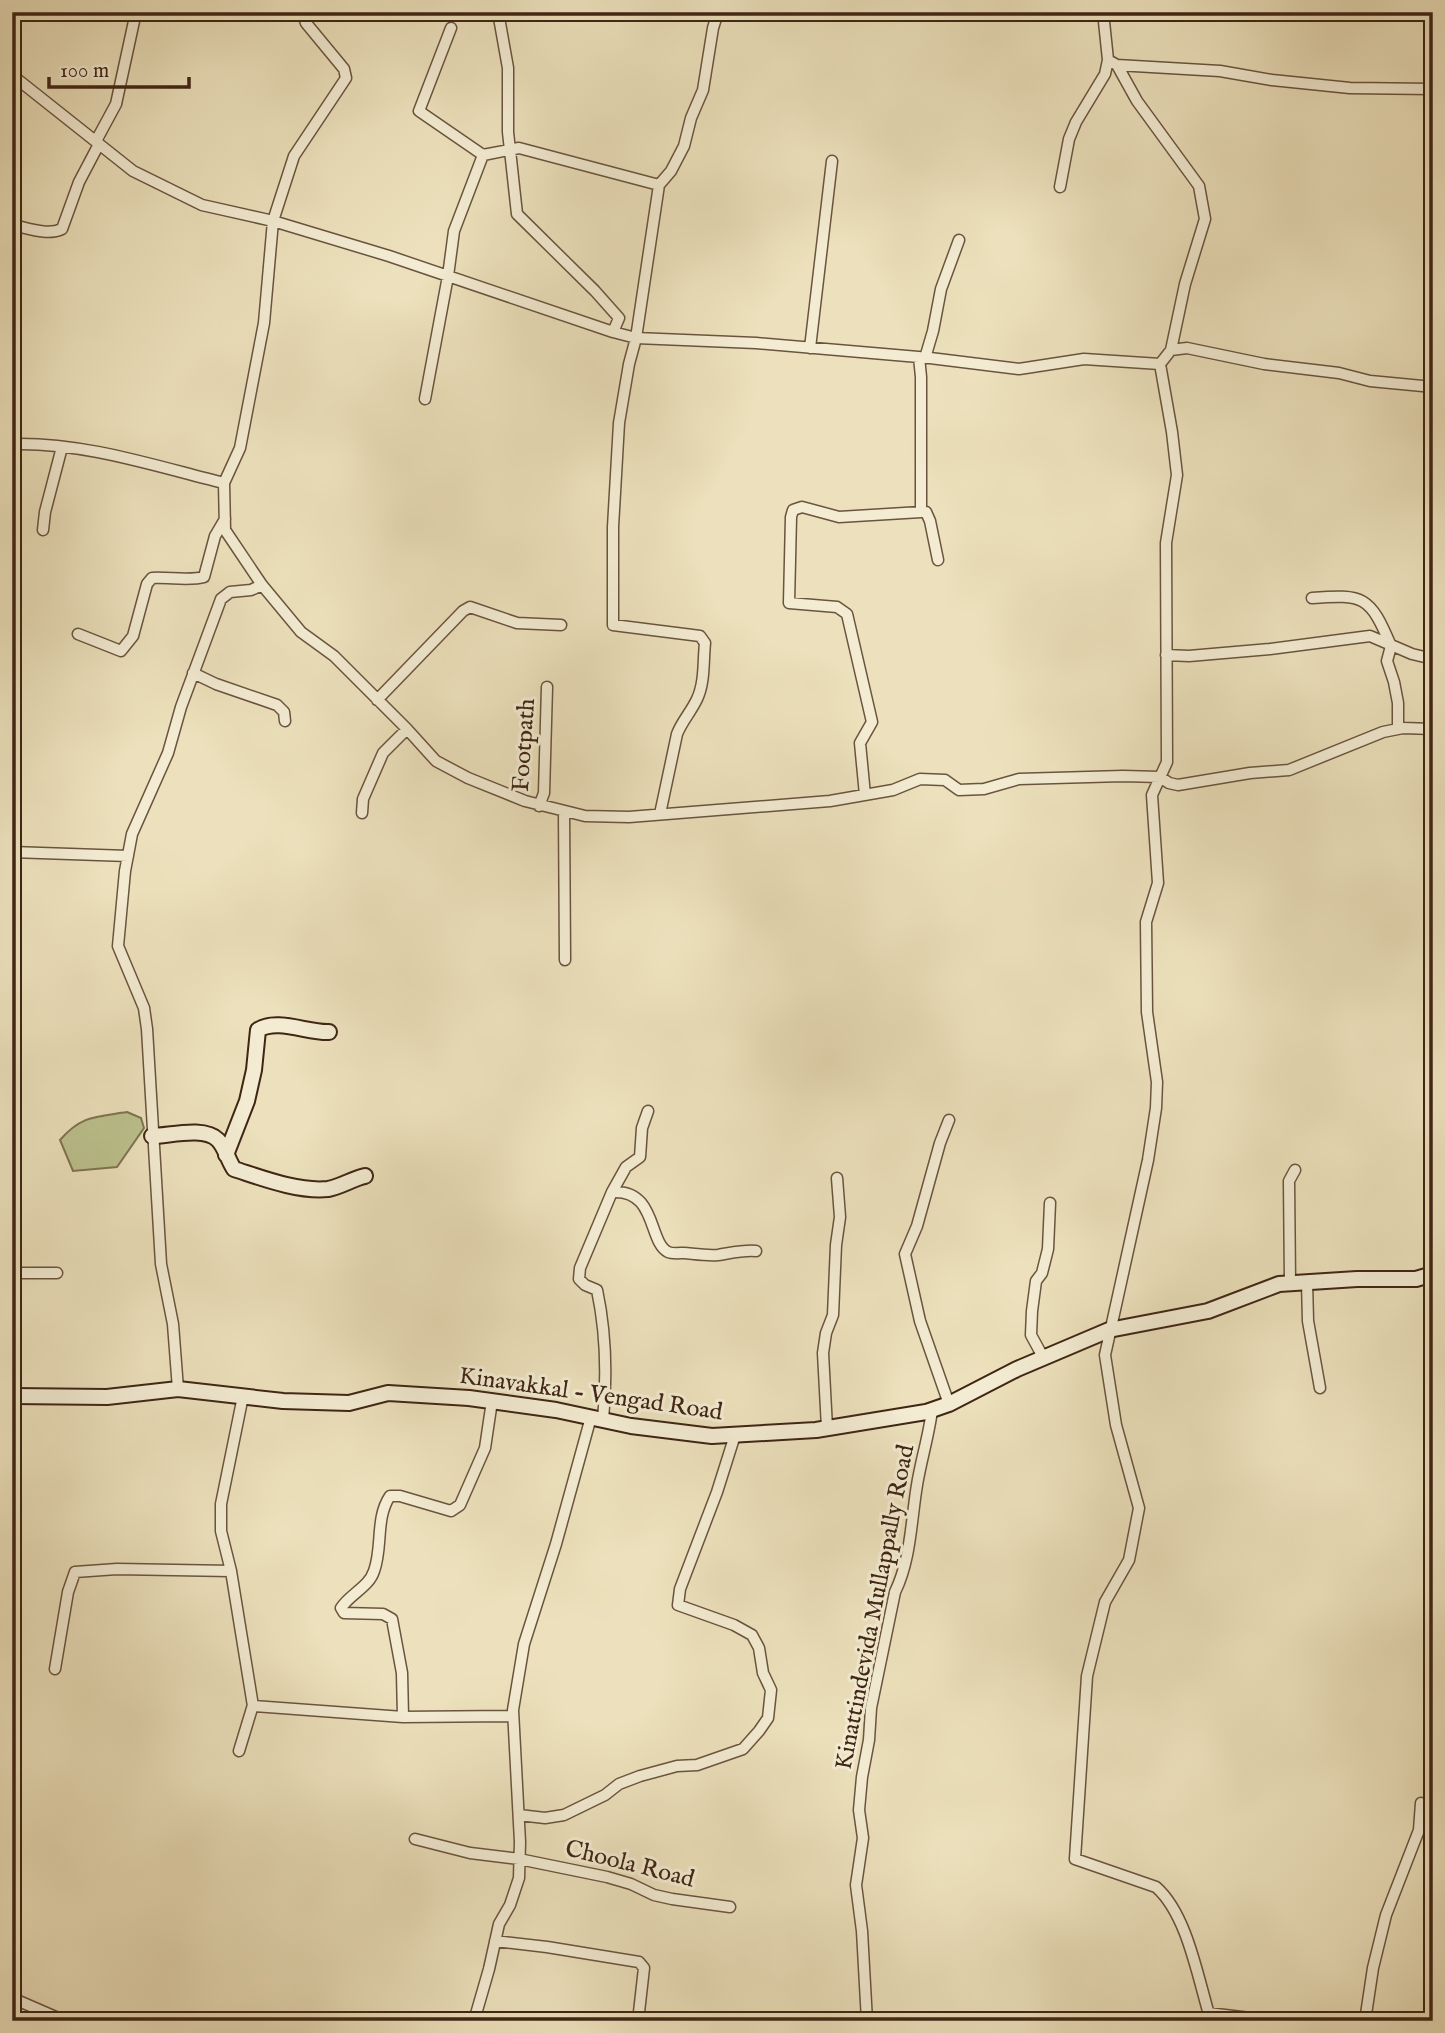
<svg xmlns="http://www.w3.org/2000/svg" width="1445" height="2033" font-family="'IM FELL English',serif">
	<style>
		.green { fill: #bcc28e; stroke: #7e7451; stroke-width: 2 }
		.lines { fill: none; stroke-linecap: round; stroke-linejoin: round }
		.street-casing { stroke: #6a543e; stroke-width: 13 }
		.secondary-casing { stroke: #3f2514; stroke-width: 18 }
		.street { stroke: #f3ecd3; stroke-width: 10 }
		.secondary { stroke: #f3ecd3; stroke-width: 14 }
		.labels { text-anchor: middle; stroke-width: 6; stroke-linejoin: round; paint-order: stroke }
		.street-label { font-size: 24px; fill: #3f2514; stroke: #f3ecd3 }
	</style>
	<rect width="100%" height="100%" fill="#ece1bc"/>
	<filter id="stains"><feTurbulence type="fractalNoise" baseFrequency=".00286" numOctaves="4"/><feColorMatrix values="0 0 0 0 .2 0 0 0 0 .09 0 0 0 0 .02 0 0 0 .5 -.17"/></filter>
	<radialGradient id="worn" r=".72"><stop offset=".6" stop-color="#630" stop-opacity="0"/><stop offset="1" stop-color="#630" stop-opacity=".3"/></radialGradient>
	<path class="green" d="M127,1112L141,1118L144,1128L117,1167L73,1171L60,1140C82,1115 96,1117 127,1112Z"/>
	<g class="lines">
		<g class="street-casing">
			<path id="street" d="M302,12L306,23L344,69L346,78L294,156L273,221L264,323L240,448L224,483L225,530L262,585L301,632L334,656L407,729L436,761L468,778L525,801L585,816L629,817L830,801L893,790L920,779L945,780L959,790L984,789L1019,779L1123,776L1160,777L1169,783L1178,785L1250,773L1289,770L1383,732L1403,728L1433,729
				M498,12L508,68V132L517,214L595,291L619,318L613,332
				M451,28L419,111L483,155L519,148L659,185
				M1108,60L1117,65L1137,101L1199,186L1205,219L1185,284L1171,350
				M1117,65L1220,71L1272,80L1350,88L1433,89
				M12,75L133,171L202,205L273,221L389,256L613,332L636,338L756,343L930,358L1019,369L1084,359L1160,364L1172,432L1177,475L1166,543L1167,762L1152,795L1158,883L1146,922L1147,1012L1157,1082L1156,1108L1148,1160L1105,1355L1116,1425L1139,1508L1129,1560L1105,1602L1087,1676L1075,1859L1156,1887C1188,1915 1198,1980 1211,2021
				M96,141L116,104L136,12
				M1060,187L1069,139L1076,122L1105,74L1108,60L1103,12
				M12,225C28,228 47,236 62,229L79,182L99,144
				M810,348L832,161
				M919,357L921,377V512H926L930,521L938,560
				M925,358L933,331L941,289L959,240
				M1160,364L1171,350L1187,348L1264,364L1339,373L1370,381L1433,387
				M425,399L448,276L454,231L483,155
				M12,444C84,442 155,466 224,483
				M43,530L45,512L62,447
				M1312,598C1364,594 1370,596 1391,646L1387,661L1394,682L1398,703V729
				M78,634L121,651L133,636L147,584L152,578C168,577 191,581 204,577L215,536L225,519
				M1166,655L1189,656L1270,649L1370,636L1412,654L1433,659
				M193,673L216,684L277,705L284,712L285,721
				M377,700L463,611L470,607L517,623L561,625
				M865,795L860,743L872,722L847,614L837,607L789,603L791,517L793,510L802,507L839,517L921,512
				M539,806L544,793L547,687
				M564,811L565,960
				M362,813L363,799L383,753L407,729
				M660,814L677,734C682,721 691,712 697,699C705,682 703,662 705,643L700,636L613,625V527L619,423L629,364L636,338L659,185L671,171L684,146L691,118L703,90L713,28L718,12
				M12,852L128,856
				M612,1192L626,1167L640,1157L642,1128L648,1111
				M12,1273H57
				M1307,1282L1308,1321L1320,1388
				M1290,1283L1289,1181L1295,1170
				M1043,1357L1031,1335L1032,1311L1036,1281L1042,1273L1048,1249L1050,1203
				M178,1389L173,1324L161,1264L147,1029L144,1008L118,946L125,871L132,834L168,753L181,707L221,599L230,592L251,590L262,585
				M243,1396L221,1504V1531L231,1571L253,1706L403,1717L513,1716
				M949,1404L920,1321L905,1254L917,1226L940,1143L949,1120
				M603,1420C607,1377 606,1332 597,1290L585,1285L579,1279L580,1268L612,1192C657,1189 648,1242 668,1252C672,1254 680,1253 684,1253C695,1254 707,1256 718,1255C731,1253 742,1250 756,1251
				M827,1428L823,1353L826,1333L833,1315L836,1245L840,1217L837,1178
				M55,1669L68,1592L75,1572L117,1569L231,1571
				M403,1717L402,1673L392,1619L383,1614L344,1613L341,1608C350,1594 369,1587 374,1571C383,1547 375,1518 390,1496H400L451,1511L460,1505L485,1448L492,1401
				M239,1751L253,1705
				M519,1815L545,1818L564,1815L605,1795L619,1784L640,1776L677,1766L697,1765L743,1749L759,1731L768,1718L771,1690L763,1673L759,1648L752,1635L734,1625L678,1605L680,1589L717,1492L735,1435
				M415,1839L470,1853L519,1859L607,1877L631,1884L654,1895L672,1899L730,1907
				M495,1941L547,1947L639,1962L644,1968L638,2021
				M12,1998L65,2021
				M1208,2013L1275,2021
				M474,2021L489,1969L499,1924L510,1905L519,1878L520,1842L513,1710L524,1644L556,1544L591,1417
				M867,2021L862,1931L856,1885L863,1838L859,1810L862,1777L869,1740L871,1708L895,1592C911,1559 911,1521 917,1485C921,1460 929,1435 932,1410
				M1365,2021L1373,1968L1386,1915L1419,1830L1421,1803"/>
		</g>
		<g class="secondary-casing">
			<path id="secondary" d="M152,1136C169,1136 204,1126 218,1140C225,1147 228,1160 234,1169C262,1178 298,1192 328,1189C340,1187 352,1179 365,1176
				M226,1155L247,1101L254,1070L258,1030C277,1018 308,1033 329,1032
				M12,1396L107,1397L178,1389L283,1401L349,1403L388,1393L469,1398L556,1410L631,1426L712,1436L816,1430L926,1412L949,1404L1017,1369L1109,1330L1208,1311L1279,1284L1357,1279H1416L1433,1274"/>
		</g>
		<use href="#street" class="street"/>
		<use href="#secondary" class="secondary"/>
	</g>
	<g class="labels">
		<g class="street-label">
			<text transform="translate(523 745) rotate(-86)" y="8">Footpath</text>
			<text transform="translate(591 1393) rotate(8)" y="8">Kinavakkal - Vengad Road</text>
			<text transform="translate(874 1607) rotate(-79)" y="8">Kinattindevida Mullappally Road</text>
			<text transform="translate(630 1863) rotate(14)" y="8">Choola Road</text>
		</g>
	</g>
	<rect width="1445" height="2033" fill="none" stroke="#ece1bc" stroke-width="42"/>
	<rect x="14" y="14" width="1417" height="2005" fill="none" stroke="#3f2514" stroke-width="3.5"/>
	<rect x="21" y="21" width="1403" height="1991" fill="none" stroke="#3f2514" stroke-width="2"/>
	<path d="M49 77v10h140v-10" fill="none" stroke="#3f2514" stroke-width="3.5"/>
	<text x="60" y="77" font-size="21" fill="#3f2514" stroke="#f3ecd3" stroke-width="5" paint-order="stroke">100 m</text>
	<rect width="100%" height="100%" filter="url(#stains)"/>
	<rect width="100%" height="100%" fill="url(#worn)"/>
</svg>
